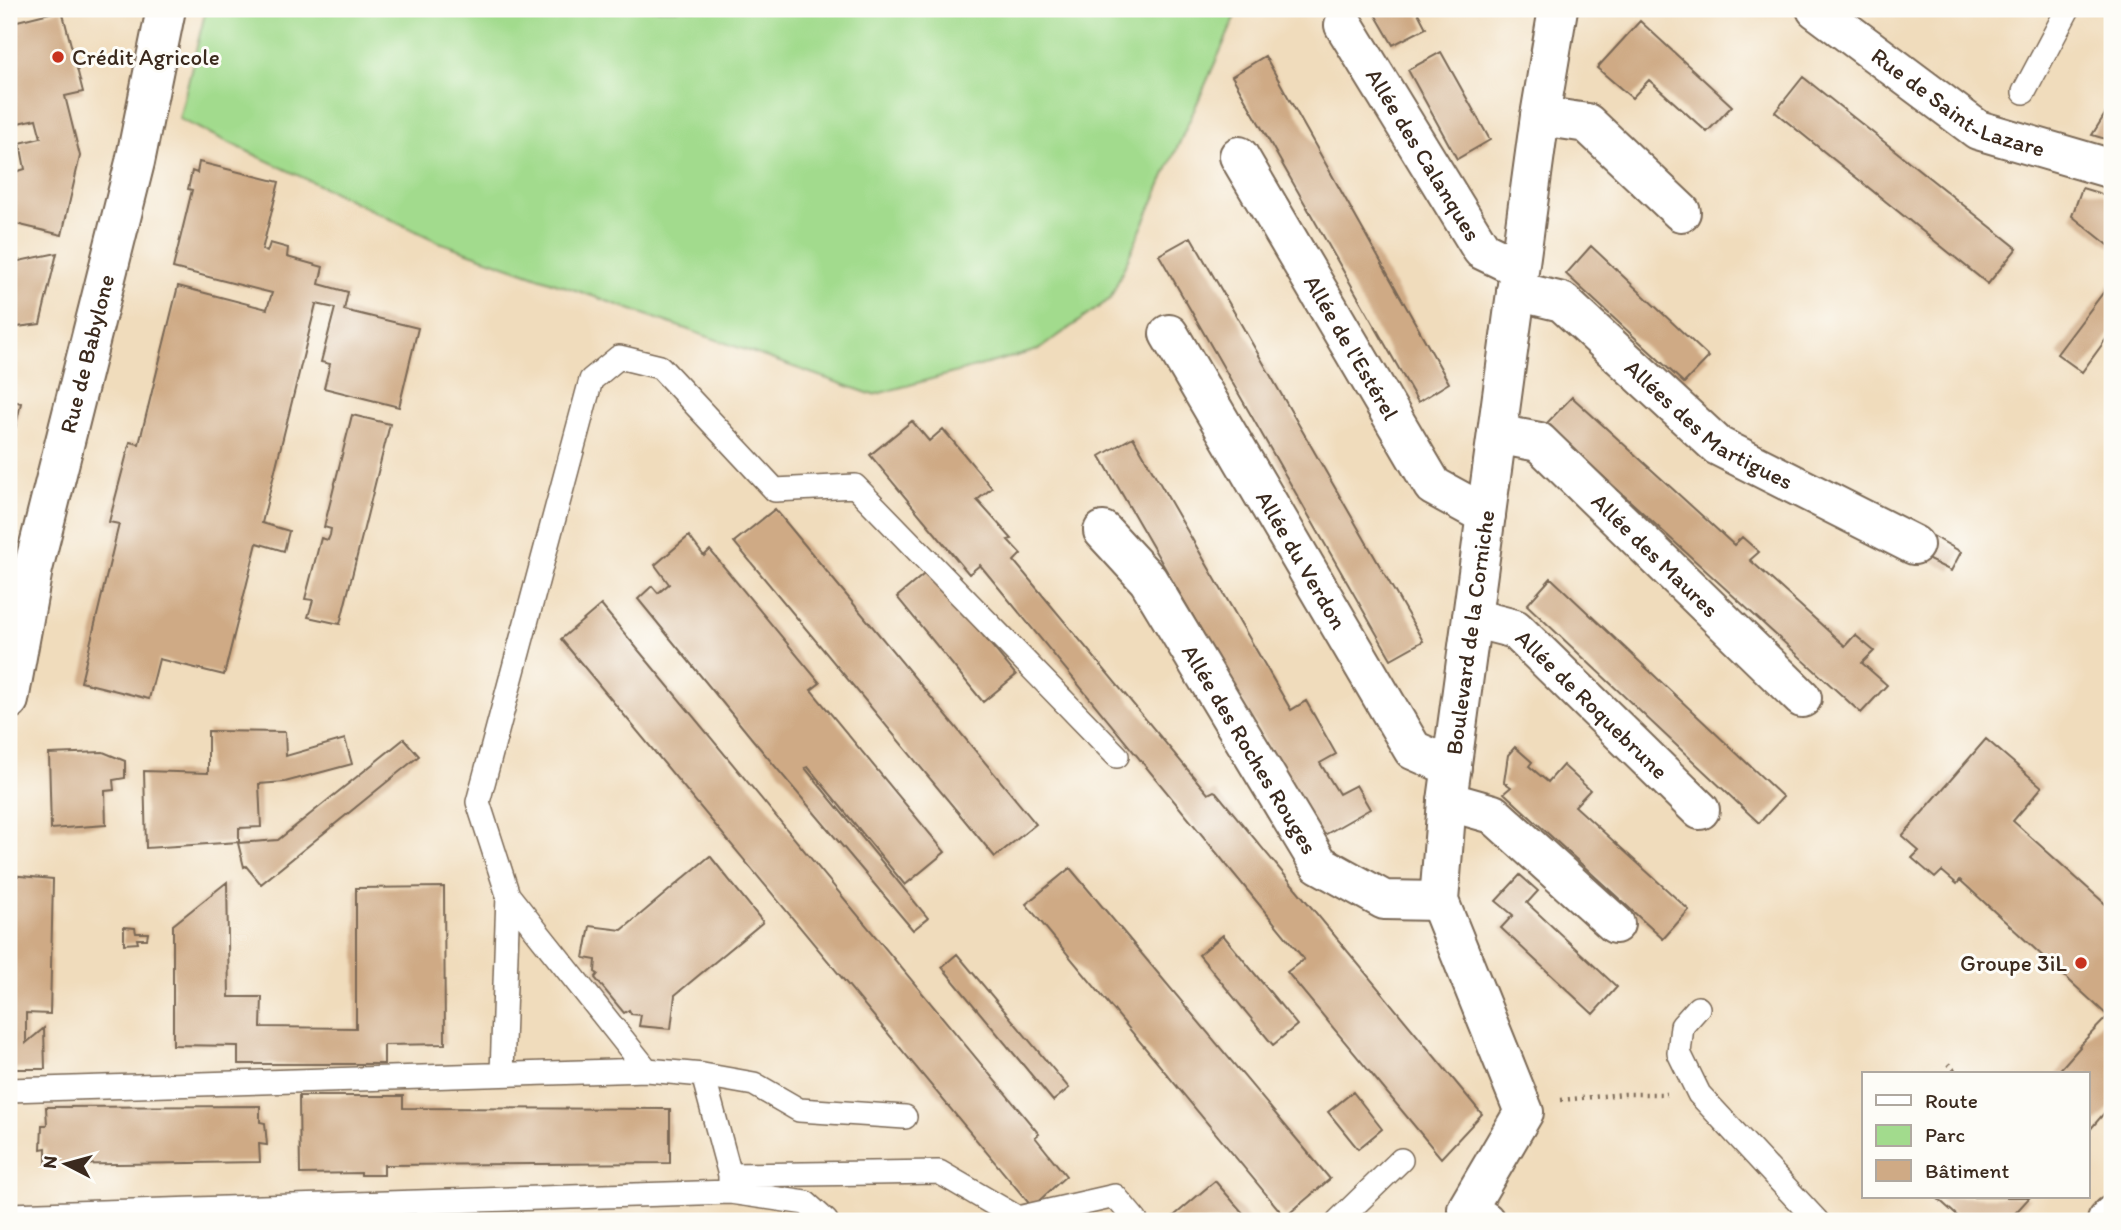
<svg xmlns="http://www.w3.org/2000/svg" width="2121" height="1230" font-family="Itim,sans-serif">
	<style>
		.green { fill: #a2db8d; stroke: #6e8256; stroke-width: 2 }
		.building { fill: #cfaa85 }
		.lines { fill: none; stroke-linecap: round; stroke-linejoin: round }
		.service-casing { stroke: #7a6855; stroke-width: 26 }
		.minor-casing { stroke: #7a6855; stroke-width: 42 }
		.tertiary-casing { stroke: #7a6855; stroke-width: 42 }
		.path { stroke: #7a6855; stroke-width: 4.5; stroke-dasharray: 2 5; stroke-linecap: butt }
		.service { stroke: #fff; stroke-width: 23 }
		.minor { stroke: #fff; stroke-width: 38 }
		.tertiary { stroke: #fff; stroke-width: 38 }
		.poi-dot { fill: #c8321e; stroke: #fdfcf7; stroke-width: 2.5 }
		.labels { text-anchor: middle; stroke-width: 6; stroke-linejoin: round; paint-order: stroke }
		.poi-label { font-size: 23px; fill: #3b2a1e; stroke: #fdfcf7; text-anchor: start }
		.street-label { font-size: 23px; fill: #3b2a1e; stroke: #fdfcf7 }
	</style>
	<rect width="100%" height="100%" fill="#fdfcf7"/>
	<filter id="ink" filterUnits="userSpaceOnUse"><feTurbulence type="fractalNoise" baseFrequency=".0143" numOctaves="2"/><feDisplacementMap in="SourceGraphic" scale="14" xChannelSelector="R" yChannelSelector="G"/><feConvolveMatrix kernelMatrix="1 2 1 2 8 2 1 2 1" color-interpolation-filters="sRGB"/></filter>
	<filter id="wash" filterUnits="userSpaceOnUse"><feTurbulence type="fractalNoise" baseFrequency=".00686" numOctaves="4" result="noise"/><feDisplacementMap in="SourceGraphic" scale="28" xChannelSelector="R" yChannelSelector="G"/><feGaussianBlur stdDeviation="1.57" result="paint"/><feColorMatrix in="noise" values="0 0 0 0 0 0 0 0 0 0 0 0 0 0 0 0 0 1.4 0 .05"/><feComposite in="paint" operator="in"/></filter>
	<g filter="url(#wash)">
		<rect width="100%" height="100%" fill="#f0dcbc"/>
		<path class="green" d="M206,9H1239L1110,299L1038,350L873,395L439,242L179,119Z"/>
		<g id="blocks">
			<path class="building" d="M1372,9H1416L1426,28L1393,45Z
				M62,10L83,92L65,96L80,156L62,235L16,224L13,232L9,233V174L25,169L20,143L41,138L36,119L9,125V110L16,108L9,79V23Z
				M1640,21L1732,106L1707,132L1649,80L1632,98L1597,68Z
				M1441,52L1490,140L1457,159L1408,70Z
				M1265,56L1449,383L1418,402L1232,76Z
				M1803,77L2017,248L1988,284L1775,112Z
				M2112,103V141L2092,135Z
				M199,162L279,182L262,250L267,252L270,243L288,248L287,257L323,267L319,284L348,292L344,310L418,328L399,407L324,388L330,364L321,362L335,308L316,304L262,523L289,531L284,551L257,543L224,675L159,659L149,699L81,682L119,524L109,522L130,442L139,444L178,286L267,309L272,293L173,268L192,190L188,189L192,171L197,173Z
				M2082,188L2112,197V248L2072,216Z
				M1191,237L1423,641L1391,659L1159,255Z
				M1591,246L1709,357L1684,383L1566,274Z
				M57,253L40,324L9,328V263Z
				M2112,281V331L2082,372L2057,354Z
				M1572,397L1734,545L1742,537L1759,552L1750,560L1845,646L1855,635L1874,651L1862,663L1887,685L1861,713L1546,424Z
				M9,400L21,403L10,451H9Z
				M352,415L390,424L340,624L308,617L313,600L305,599L321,538L328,540L330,535L331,529L324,527Z
				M912,421L929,441L943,429L992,488L977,500L1012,539L1008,540L1021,554L1014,561L1208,794L1214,791L1216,792L1482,1114L1441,1158L1287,972L1304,959L980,565L969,574L870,455Z
				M1133,437L1291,710L1306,701L1336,754L1320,763L1339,794L1356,785L1370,809L1321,837L1100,456Z
				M775,509L1036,824L995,857L734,542Z
				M689,536L704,556L710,550L820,683L811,690L945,852L905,885L808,767L805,768L928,918L913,930L753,740L638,599L652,586L658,593L669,584L655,565Z
				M1933,536L1961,552L1951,571L1923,557Z
				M929,570L1016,675L983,702L897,597Z
				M1551,578L1783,797L1759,823L1527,605Z
				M601,605L1039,1134L1035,1137L1066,1176L1032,1207L561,639Z
				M208,731L285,732L286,756L345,739L352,764L285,782L259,784L261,827L239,828V842L146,848L144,771L208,773Z
				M404,739L419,756L261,884L246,866L244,867L238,843L278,840Z
				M1986,739L2042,787L2013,821L2112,910V1104L2088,1132V1074H2056L2080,1047L2079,1046L2108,1016L1960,880L1957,884L1942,871L1935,878L1912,858L1919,851L1902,836Z
				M1515,747L1532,762L1529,766L1548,782L1563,765L1590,790L1575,806L1689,910L1663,939L1504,793L1511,787L1504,782L1508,755Z
				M103,752L125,761V778L113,780L114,790L105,791L106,825L51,829L49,754Z
				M710,856L763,922L675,995L671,1029L639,1026L641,1015L631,1014L629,1010L624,1013L595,978L598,974L595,972L596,960L584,958L590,926L622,930Z
				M1070,868L1330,1179L1285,1217L1026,904Z
				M9,875L53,879L50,1014L26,1013V1043L44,1028L45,1069H9Z
				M1520,875L1538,891L1527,903L1617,987L1593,1014L1501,928L1513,915L1496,901Z
				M227,882L229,997H262L261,1027L356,1028V888L444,887L445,1044L384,1045V1064H238V1046L173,1045V925Z
				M124,927L135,928L136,933H148L147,939H137L138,943L124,944Z
				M1223,935L1297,1025L1273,1045L1199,955Z
				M957,954L1069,1088L1053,1101L942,967Z
				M1353,1092L1382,1129L1358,1149L1328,1112Z
				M299,1096H403V1108L670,1109V1163L384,1165V1175H361V1173L300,1174Z
				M260,1106V1122L265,1123L267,1145L259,1144L260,1162L46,1165V1148L41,1149L42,1125H47L46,1107Z
				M1215,1181L1250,1221H1168L1196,1197Z
				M1936,1197H2030L2008,1221H1963Z"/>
		</g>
	</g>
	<g filter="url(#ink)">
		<use href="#blocks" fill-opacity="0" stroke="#7a6855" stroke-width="2"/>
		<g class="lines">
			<g class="service-casing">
				<path id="service" d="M2024,92L2068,9
					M1117,756L855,486L775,490L660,367L619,357L591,380L478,802L508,895L647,1070L703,1075L730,1175L939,1172L1018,1218L1115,1196L1136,1221
					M1698,1008L1682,1026L1679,1053L1699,1094L1817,1221
					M502,1074L508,895
					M703,1075L754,1084L799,1110L905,1117
					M9,1090L647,1070
					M730,1192L806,1203L826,1221
					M9,1215L730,1192V1175
					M1338,1221L1401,1160"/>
			</g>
			<g class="minor-casing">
				<g id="minor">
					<path id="s1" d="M1816,9L1978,130L2112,169"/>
					<path id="s2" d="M1344,25L1482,250L1519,268"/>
					<path d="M1540,116L1587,123L1681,212"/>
					<path id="s3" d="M1239,156L1433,486L1486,515"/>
					<path id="s4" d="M1516,291L1562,302L1718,446L1914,545"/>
					<path id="s5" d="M1169,334L1413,750L1452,767"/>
					<path id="s6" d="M1497,434L1539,442L1802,698"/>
					<path id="s7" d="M1103,531L1148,580L1319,864L1384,900L1439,901"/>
					<path id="s8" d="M1472,618L1515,629L1700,810"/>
					<path d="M1447,801L1493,814L1615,924"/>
				</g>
			</g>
			<g class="tertiary-casing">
				<g id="tertiary">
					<path id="s9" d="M9,700L33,569L135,162L166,9"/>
					<path id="s10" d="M1485,1221L1467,1209L1524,1112L1439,901L1447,801L1540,116L1558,9"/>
					<path d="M2107,1221L2112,1215"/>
				</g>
			</g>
			<path class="path" d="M1948,1064L1958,1074
				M1561,1100L1624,1094H1667"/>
			<use href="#service" class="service"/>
			<use href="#minor" class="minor"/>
			<use href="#tertiary" class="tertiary"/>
		</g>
	</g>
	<g class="poi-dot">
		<circle cx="58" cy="57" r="7"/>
		<circle cx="2081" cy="963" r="7"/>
	</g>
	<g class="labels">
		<g class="poi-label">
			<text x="72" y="65">Crédit Agricole</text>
			<text x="2067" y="971" text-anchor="end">Groupe 3iL</text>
		</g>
		<g class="street-label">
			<text dy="8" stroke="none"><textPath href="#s1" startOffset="172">Rue de Saint-Lazare</textPath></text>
			<text dy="8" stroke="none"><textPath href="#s2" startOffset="152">Allée des Calanques</textPath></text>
			<text dy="8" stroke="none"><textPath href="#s3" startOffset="222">Allée de l'Estérel</textPath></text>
			<text dy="8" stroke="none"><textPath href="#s9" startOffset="355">Rue de Babylone</textPath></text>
			<text dy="8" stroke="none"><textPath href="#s4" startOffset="240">Allées des Martigues</textPath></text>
			<text dy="8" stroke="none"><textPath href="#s6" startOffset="205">Allée des Maures</textPath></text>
			<text dy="8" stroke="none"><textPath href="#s5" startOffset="262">Allée du Verdon</textPath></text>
			<text dy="8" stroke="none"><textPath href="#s10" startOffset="632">Boulevard de la Corniche</textPath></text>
			<text dy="8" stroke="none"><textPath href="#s8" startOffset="152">Allée de Roquebrune</textPath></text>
			<text dy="8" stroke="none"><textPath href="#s7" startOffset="264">Allée des Roches Rouges</textPath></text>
		</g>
	</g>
	<rect width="2121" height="1230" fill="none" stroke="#fdfcf7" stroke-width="35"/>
	<rect x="1862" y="1072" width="228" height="126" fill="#fdfcf7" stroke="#afa8a0" stroke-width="2"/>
	<rect x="1876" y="1095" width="35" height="10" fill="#ffffff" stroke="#afa8a0" stroke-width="2"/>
	<text x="1925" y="1108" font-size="21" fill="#3b2a1e">Route</text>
	<rect x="1876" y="1125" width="35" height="21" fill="#a2db8d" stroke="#afa8a0" stroke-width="2"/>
	<text x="1925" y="1142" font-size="21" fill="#3b2a1e">Parc</text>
	<rect x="1876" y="1160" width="35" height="21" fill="#cfaa85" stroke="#afa8a0" stroke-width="2"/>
	<text x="1925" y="1178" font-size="21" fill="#3b2a1e">Bâtiment</text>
	<g transform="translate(66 1164) rotate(276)" stroke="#fdfcf7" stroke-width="5" paint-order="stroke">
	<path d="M0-5L12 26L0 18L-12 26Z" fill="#3b2a1e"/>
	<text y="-10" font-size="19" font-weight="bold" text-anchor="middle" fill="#3b2a1e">N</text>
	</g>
</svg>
